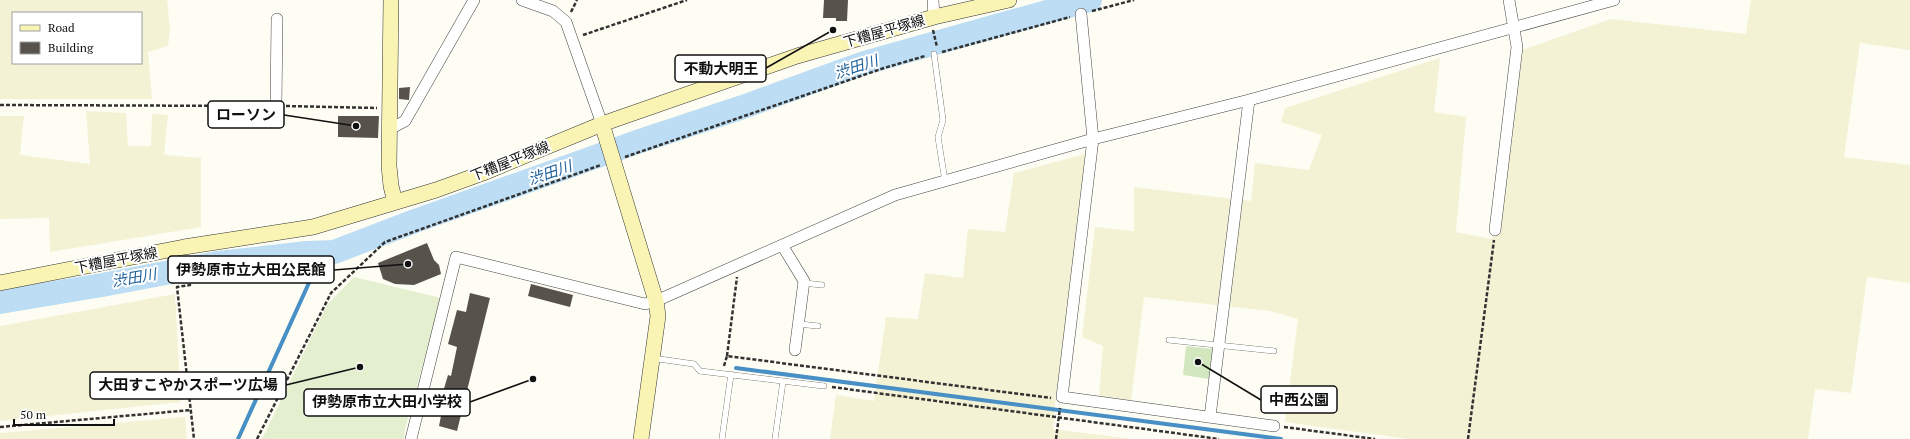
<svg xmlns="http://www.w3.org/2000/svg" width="1910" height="439" font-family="'PT Serif','Noto Sans JP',serif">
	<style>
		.farmland { fill: #f3f2d5; fill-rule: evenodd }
		.green { fill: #d3e7bf }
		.pitch { fill: #e4efd0 }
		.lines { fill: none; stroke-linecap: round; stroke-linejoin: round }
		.stream { stroke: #478fc5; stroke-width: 4 }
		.river { stroke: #bcddf3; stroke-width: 24 }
		.building { fill: #58524d }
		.lane-casing { stroke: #434343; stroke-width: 6 }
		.street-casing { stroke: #434343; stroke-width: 12 }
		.secondary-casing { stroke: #323232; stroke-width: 16 }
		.path { stroke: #323232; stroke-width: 2.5; stroke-dasharray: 4 2; stroke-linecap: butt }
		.lane { stroke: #fff; stroke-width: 5.5 }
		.street { stroke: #fff; stroke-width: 11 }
		.secondary { stroke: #faf4b4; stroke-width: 15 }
		.labels { text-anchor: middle; stroke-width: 4; stroke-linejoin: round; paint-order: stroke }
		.street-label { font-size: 14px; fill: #101010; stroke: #fff }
		.water-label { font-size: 15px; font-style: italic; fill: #20629b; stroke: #fff }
		.leader { fill: none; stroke: #101010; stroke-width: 1.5 }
		.callout-dot { fill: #101010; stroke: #fff; stroke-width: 1.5 }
		.callout { fill: #fff; stroke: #101010; stroke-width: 1.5 }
		.callout-label { font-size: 15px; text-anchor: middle; font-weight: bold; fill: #101010 }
	</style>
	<rect width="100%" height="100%" fill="#fefdf4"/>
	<path class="farmland" d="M0,0H167L170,29L168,46L148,52L152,99H0ZM13,13H141V63H13Z
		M1751,0H1910V50L1860,43L1844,157L1910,165V283L1867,277L1851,393L1815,389L1808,439H1408L1285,422L1298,319L1270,311L1144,297L1131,401L1099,396L1103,346L1082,337L1095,227L1134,231V187L1251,201L1255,163L1309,170L1322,135L1281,122L1285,108L1440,58L1434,112L1466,117L1456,232L1492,239L1519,51L1611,19L1746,34Z
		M86,111L126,113L128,146H151L152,114L168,115L164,155L201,158V227L50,252L49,218L0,219V116H24L20,155L90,164Z
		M1089,153L1056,395L1053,429L1132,439H830L836,395L874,401L886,317L918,319L925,273L963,278L968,229L1005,232L1014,173Z
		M175,294L181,402L0,421V326Z
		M185,417L187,439H0V433Z"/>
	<path class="green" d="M1186,346L1213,349L1209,379L1183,375Z"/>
	<path class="pitch" d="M354,277L441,298L405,429L404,439H262L327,305Z"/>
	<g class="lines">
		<path class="stream" d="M736,368L1281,439
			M238,439L313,274L334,252"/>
		<path class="river" d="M0,302L102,285L218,263L307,253L334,252L415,221L637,142L743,107L864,63L1090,0"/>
	</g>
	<path class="building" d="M824,0H848L847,21H836V18H823Z
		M410,87L409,100L399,99V88Z
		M338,116H379L378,138L338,137Z
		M427,243L434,260L439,265L441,274L414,285L395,284L383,279L378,263Z
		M531,284L573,295L570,307L528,296Z
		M470,293L490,298L457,431L439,426L442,411L433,408L437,390L443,392L448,375L451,376L457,347L448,344L457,310L466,312Z"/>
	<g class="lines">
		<g class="lane-casing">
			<path id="lane" d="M934,54L943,120L938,137L945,181
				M804,283L822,285
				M799,324L818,326
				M1169,340L1274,351
				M652,358L694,364L700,371L824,386
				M722,439L731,374
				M775,439L783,381"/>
		</g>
		<g class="street-casing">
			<path id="street" d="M522,0L553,11L566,22L602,124
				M933,0L934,17
				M1081,14L1093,139L1062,397L1274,426
				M276,106L277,19
				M390,129L405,121L474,0
				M1495,230L1517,47L1509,0
				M782,245L804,281L795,350
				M1210,417L1249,100
				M411,439L456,257L645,304L656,301L895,195L1093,139L1249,100L1614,0"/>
		</g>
		<g class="secondary-casing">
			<path id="secondary" d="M391,0L389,166L391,186L395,202
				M602,124L656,301L658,316L641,439
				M0,283L184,247L313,227L436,190L483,173L602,124L797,56L934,17L1009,0"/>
		</g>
		<path class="path" d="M1092,11L1134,0
			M571,12L577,0
			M933,30L937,47
			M583,35L687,0
			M942,52L1070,17
			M0,105L265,106
			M286,106L377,108
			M625,157L884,68L925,56
			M186,260L190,285L177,287L194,439
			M727,356L737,277
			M724,366L727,356L1051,398
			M832,387L1219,439
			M0,427L191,410
			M1284,427L1375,439
			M257,439L331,293L385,242L601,165
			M1056,439L1060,408
			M1468,439L1494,240"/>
		<use href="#lane" class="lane"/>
		<use href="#street" class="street"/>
		<use href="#secondary" class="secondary"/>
	</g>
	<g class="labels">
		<g class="street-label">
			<text transform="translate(884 31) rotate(-16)" y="5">下糟屋平塚線</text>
			<text transform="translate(510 161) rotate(-22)" y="5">下糟屋平塚線</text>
			<text transform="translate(116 260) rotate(-11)" y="5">下糟屋平塚線</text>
		</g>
		<g class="water-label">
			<text transform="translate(856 67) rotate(-18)" y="5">渋田川</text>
			<text transform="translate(550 173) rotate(-19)" y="5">渋田川</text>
			<text transform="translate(134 278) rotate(-10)" y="5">渋田川</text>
		</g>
	</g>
	<path class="leader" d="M833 30L766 68M356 126L284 115M408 264L334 270M360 367L286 385M1198 362L1261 400M533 379L470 402"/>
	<g class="callout-dot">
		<circle cx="833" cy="30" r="4"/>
		<circle cx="356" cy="126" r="4"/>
		<circle cx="408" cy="264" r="4"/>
		<circle cx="360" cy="367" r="4"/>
		<circle cx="1198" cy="362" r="4"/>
		<circle cx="533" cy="379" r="4"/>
	</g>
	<g class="callout">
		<rect x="675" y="55" width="91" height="27" rx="4"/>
		<rect x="208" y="101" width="76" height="27" rx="4"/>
		<rect x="168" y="256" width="166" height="27" rx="4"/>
		<rect x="90" y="372" width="196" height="27" rx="4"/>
		<rect x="1261" y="386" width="76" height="27" rx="4"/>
		<rect x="304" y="389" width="166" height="27" rx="4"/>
	</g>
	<g class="callout-label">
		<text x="721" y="74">不動大明王</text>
		<text x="246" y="120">ローソン</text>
		<text x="251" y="275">伊勢原市立大田公民館</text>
		<text x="188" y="390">大田すこやかスポーツ広場</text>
		<text x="1299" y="405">中西公園</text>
		<text x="387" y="407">伊勢原市立大田小学校</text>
	</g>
	<rect x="12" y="12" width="130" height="52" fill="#ffffff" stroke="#9f9f9f"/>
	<rect x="20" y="25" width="20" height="6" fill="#faf4b4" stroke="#9f9f9f"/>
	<text x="48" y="32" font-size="12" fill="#101010">Road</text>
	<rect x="20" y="42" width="20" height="12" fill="#58524d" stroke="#9f9f9f"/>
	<text x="48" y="52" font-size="12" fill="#101010">Building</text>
	<path d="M14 419v6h100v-6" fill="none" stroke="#101010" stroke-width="2"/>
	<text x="20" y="419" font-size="12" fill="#101010" stroke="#ffffff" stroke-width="3" paint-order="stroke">50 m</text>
</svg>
